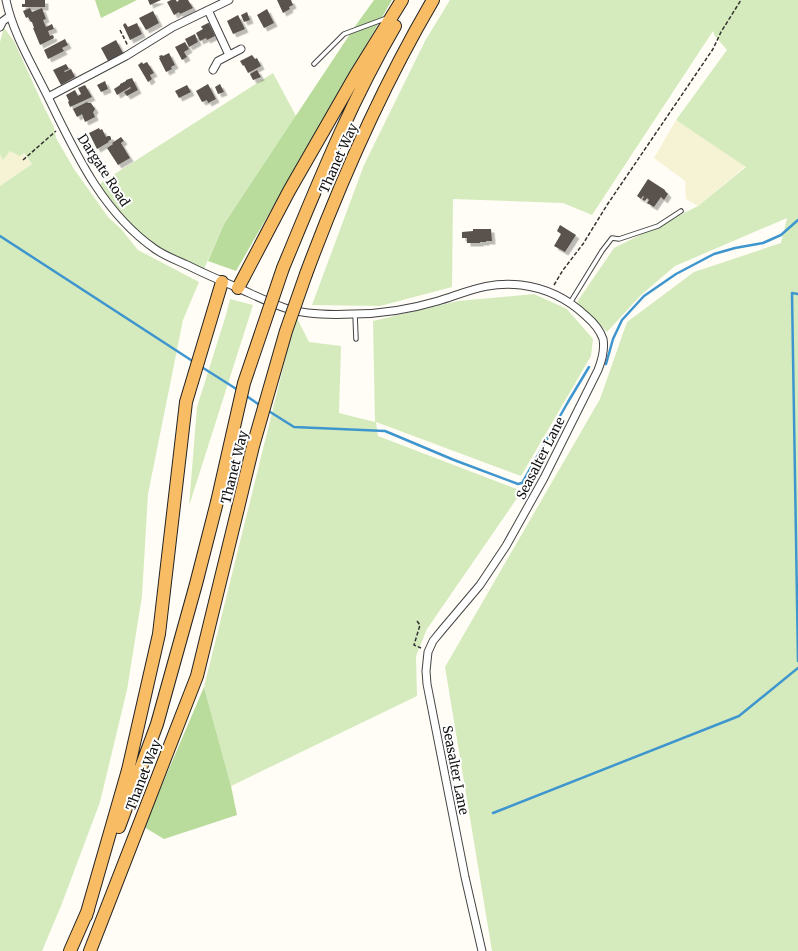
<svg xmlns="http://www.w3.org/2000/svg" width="798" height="951" font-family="Merriweather,serif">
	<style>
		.farmland { fill: #f6f3d4 }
		.green { fill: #d5ebbd }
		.forest { fill: #b9dc9c }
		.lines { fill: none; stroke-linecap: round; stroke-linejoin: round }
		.stream { stroke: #3f96cf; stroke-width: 2.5 }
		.building { fill: #5a524d; filter: url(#shadow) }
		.service-casing { stroke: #444; stroke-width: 5.5 }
		.minor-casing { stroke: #444; stroke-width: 9 }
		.trunk-casing { stroke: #222; stroke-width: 14 }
		.path { stroke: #333; stroke-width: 1.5; stroke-dasharray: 4 2; stroke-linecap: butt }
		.service { stroke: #fff; stroke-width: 3.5 }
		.minor { stroke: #fff; stroke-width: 7 }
		.trunk { stroke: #f7bc64; stroke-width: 12 }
		.trunk-bridge-casing { stroke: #222; stroke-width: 14; stroke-linecap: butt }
		.trunk-bridge { stroke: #f7bc64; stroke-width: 12 }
		.labels { text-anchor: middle; stroke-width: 4; stroke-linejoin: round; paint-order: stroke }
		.street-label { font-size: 13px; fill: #111; stroke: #fff }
	</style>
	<defs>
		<filter id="shadow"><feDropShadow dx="3.5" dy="3.5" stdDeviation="0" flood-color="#0004"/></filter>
	</defs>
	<rect width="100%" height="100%" fill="#fffdf5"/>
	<path class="farmland" d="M676,120L746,166L698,206L686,199L685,181L654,158Z
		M10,150L23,153L32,164L0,186V154L3,159Z"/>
	<path class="green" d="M450,0H798V951H492L445,667L600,399L627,322L694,272L781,243L787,218L675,266L641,295L607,332L577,302L614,248L698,206L746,167L676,120L727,50L715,36L713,31L592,215L563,203L453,199L452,287L380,306L312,305L364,165L425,41Z
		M4,28L14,41L42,103L54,127L56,138L74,169L108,217L121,229L138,250L199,282L183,320L148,494L142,596L127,690L100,802L61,906L42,951H0V186L32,164L24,153L20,156L10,151L3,160L0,154V42Z
		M273,73L296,116L224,224L204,269C183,259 160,250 142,234C125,221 113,202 100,185L102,182Z
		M534,294L567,309L593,339L591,356L521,476L376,422L378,436L522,491L427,629L416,656L417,696L231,786L204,687L296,316L309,342L341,346L339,413L375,422L373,321L458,301Z
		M230,299L253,305L189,506L197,407L226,315Z"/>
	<path class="forest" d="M95,0H137L101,18Z
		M374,0H392L236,271L208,261L224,224L356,25Z
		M204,687L231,786L237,815L164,839L144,827Z"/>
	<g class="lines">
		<path class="stream" d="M0,236L194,362
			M798,294L792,293L798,661
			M606,364L613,339L622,320L644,296L676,274L714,254L735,248L763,243L781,235L798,220
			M200,366L238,390
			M245,395L261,406
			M267,410L294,427L385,431L454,460L518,484L522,483L568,402L589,367
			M493,813L739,716L798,668"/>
	</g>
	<path class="building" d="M25,0H45V7H22V4H25Z
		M148,0H161L150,5Z
		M171,0H176L177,2L179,0H188L193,8L180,14L179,12L174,15L167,2Z
		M277,0H291L293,5L289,7L290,9L283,13Z
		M30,8L32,12L42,8L46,19L43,20L46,27L52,24L54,29L48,31L50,36L53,35L54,38L40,45L33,28H34L32,22H31L28,17L26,18L23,11Z
		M267,9L274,23L264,28L257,15Z
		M153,11L159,23L146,30L139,18Z
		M247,12L250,20L244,22L241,15Z
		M238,15L245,29L233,34L227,21Z
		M125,23L126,24L128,27L137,23L142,34L130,40L123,25Z
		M208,23H209L215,36L207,40L206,38L200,41L196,33L203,29L201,27L202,26Z
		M195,34L198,42L189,47L185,39Z
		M65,39L68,45L62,48L64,51L48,59L44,50Z
		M116,40L123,53L108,61L101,48Z
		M185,42L189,49L184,52L187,57L182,60L175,47Z
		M169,53L175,65L171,67L172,69L166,72L159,58H160L159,56L162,55L163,56Z
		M252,55L255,59L257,58L261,66L248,73L244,65L243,66L240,61Z
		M142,62L143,64L147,62L154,73L150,75L152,79L148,82L138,65Z
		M66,64L69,69L64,71L65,72L71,69L75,77L61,85L53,70Z
		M257,70L261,77L253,80L250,74Z
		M132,78L138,90L127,96L124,92L131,88L130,87L127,89L117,95L114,89L120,85V84L126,81V80Z
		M105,81L108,89L101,92L97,85Z
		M208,84L216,99L208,103L207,100L202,102L196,91Z
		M220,84L224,92L218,94L215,87Z
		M85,85L92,97L70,107L68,102L69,101L66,95L75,90L78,96L81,94L78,88Z
		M187,85L191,92L179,98L175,91Z
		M87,102L88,103H91L95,109L94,111L93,112L95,117L85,122L82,114L77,117L73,109Z
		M99,128L100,130L102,129L106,137L108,136H110L111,138V140L108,141L109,142L97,149L89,133Z
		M121,137L124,141L121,143L130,158L118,165L107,148L113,144L112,143Z
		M648,179L665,190V191L668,194L664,200L661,197L654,207L647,203L649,200L647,198L645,201L642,199L644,197L643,196L641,199L637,196Z
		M560,225L576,235L565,252L554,246L561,234L557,231Z
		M473,229H491L492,241H486V242H480V243H467V238H462V232L473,231Z"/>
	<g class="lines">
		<g class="service-casing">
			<path id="service" d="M314,64L344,34L387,18
				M570,303L602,251L612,238L619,239L658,226L681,211
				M355,314L356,339"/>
		</g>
		<g class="minor-casing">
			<path id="minor" d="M6,0C13,34 33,66 48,97C75,152 102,212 155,249C165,256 176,260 187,265C203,273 219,280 236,287C252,294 267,302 285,308C306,315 331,315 353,314C382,314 411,309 438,301C467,292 489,281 521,285C546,288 568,299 586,316C593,322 600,330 603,339C605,350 602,360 598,370L544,478L506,546L480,585L442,630L433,641L428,652L426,671L427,684L465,877L482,951
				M208,10L229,55
				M0,27L3,21L10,16
				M213,70L218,61L241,49
				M48,97L126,56L173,27L229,0"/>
		</g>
		<g class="trunk-casing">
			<path id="trunk" d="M283,268C317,186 350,103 395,26
				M306,274C341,180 382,87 433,0
				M238,288L289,191L355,76L402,0
				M119,827L157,724L196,584L217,502
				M86,916L128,770L159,634L186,402L222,282
				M70,951L88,910
				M90,951L197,676L238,508"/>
		</g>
		<path class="path" d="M120,30L128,46
			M23,160L56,131
			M554,285L563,270L583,244L607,205L713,49L721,32L741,0
			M417,621L420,625L414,645L421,648"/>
		<use href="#service" class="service"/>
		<use href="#minor" class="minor"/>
		<use href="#trunk" class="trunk"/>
		<g class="trunk-bridge-casing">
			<path id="trunk-bridge" d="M217,502L244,383L283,268
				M238,508L253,446L286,331L306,274"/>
		</g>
		<use href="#trunk-bridge" class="trunk-bridge"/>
	</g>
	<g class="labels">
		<g class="street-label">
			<text transform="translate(338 158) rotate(-66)" y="5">Thanet Way</text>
			<text transform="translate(104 170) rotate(57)" y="5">Dargate Road</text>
			<text transform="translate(540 458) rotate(-63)" y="5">Seasalter Lane</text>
			<text transform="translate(234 467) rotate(-76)" y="5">Thanet Way</text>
			<text transform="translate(456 770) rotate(79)" y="5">Seasalter Lane</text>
			<text transform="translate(143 775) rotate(-69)" y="5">Thanet Way</text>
		</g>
	</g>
</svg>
